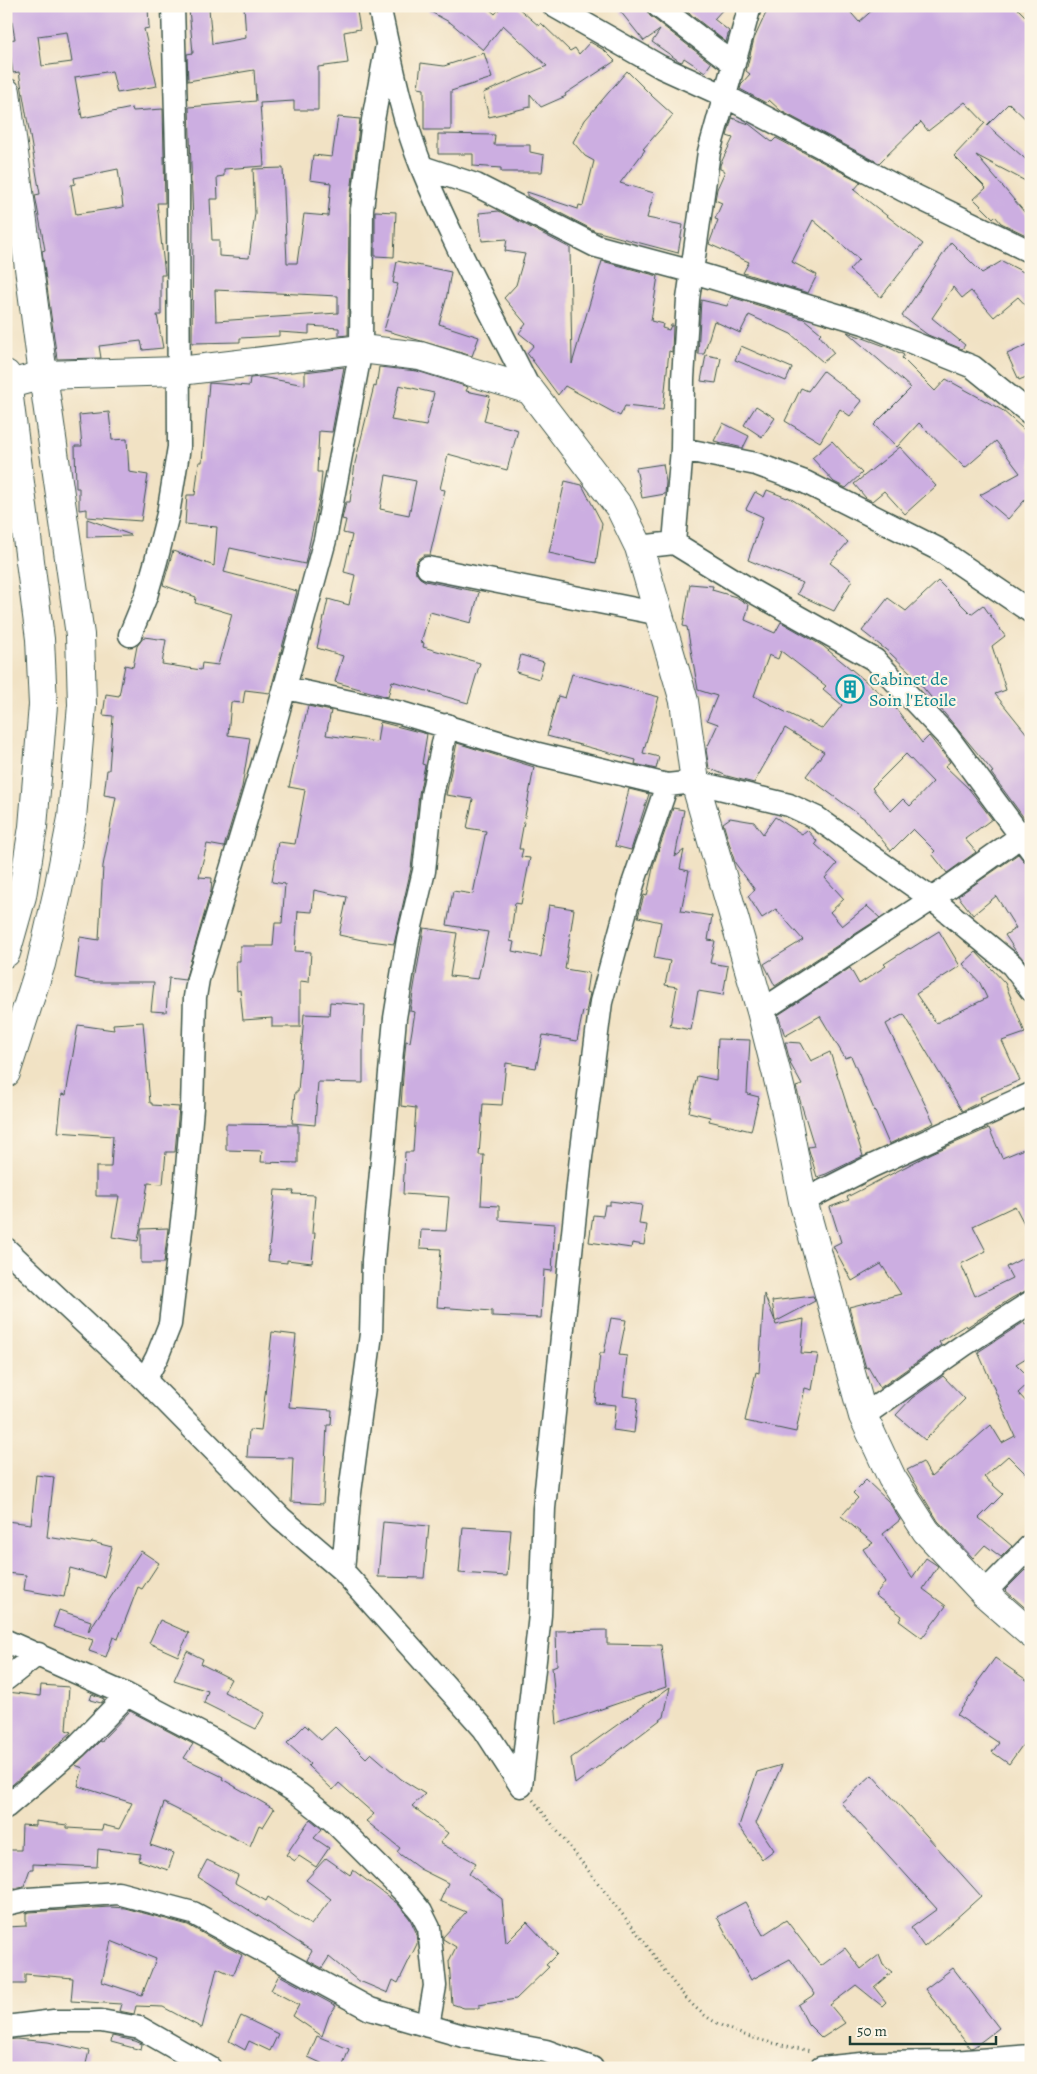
<svg xmlns="http://www.w3.org/2000/svg" width="1037" height="2074" font-family="Alegreya,serif">
	<style>
		.building { fill: #ccaee1; fill-rule: evenodd }
		.lines { fill: none; stroke-linecap: round; stroke-linejoin: round }
		.street-casing { stroke: #3e564a; stroke-width: 25 }
		.secondary-casing { stroke: #3e564a; stroke-width: 30 }
		.primary-casing { stroke: #3e564a; stroke-width: 30 }
		.path { stroke: #3e564a; stroke-width: 3; stroke-dasharray: 1 4; stroke-linecap: butt }
		.street { stroke: #fff; stroke-width: 22 }
		.secondary { stroke: #fff; stroke-width: 28 }
		.primary { stroke: #fff; stroke-width: 28 }
		.labels { text-anchor: middle; stroke-width: 4; stroke-linejoin: round; paint-order: stroke }
		.culture-label { font-size: 18px; fill: #0d838f; stroke: #fcf5e5; text-anchor: start }
	</style>
	<rect width="100%" height="100%" fill="#fcf5e5"/>
	<filter id="ink" filterUnits="userSpaceOnUse"><feTurbulence type="fractalNoise" baseFrequency=".02" numOctaves="2"/><feDisplacementMap in="SourceGraphic" scale="10" xChannelSelector="R" yChannelSelector="G"/><feConvolveMatrix kernelMatrix="1 2 1 2 8 2 1 2 1" color-interpolation-filters="sRGB"/></filter>
	<filter id="wash" filterUnits="userSpaceOnUse"><feTurbulence type="fractalNoise" baseFrequency=".0096" numOctaves="4" result="noise"/><feDisplacementMap in="SourceGraphic" scale="20" xChannelSelector="R" yChannelSelector="G"/><feGaussianBlur stdDeviation="1.12" result="paint"/><feColorMatrix in="noise" values="0 0 0 0 0 0 0 0 0 0 0 0 0 0 0 0 0 1.4 0 .05"/><feComposite in="paint" operator="in"/></filter>
	<g filter="url(#wash)">
		<rect width="100%" height="100%" fill="#f1e2c4"/>
		<g id="blocks">
			<path class="building" d="M9,6H148L149,28L144,29L157,86L117,93L112,71L75,77L82,118L132,108L133,111L163,109L165,203H157L165,275H161V315H157L163,348L143,350L141,341L99,346L101,358L57,359L42,251L45,250L35,195L40,194L19,72L13,73L8,40L15,39ZM67,32L72,62L42,66L38,36ZM118,169L123,207L76,214L71,185L75,184L74,178Z
				M244,6H356L360,29L344,32L348,63L318,67V110H294V101L260,103L264,166L224,169V176L217,177L218,199H210L212,240H219V256L249,258L255,213L253,169L283,168L287,263H297L304,214L328,216L331,183L310,180L313,155L332,157L338,117L360,119L349,209L348,335L339,336V328L309,326V334L279,332V336L240,338V342L192,343L193,224L189,107L256,101L254,70L188,81L187,54L193,53L189,9L209,8L212,44L246,38ZM215,290L338,296V313L216,321Z
				M420,6H486L495,14L502,6H516L539,26L541,23L570,51L575,48L579,54L590,42L604,50L615,61L565,94L566,96L541,107L530,94V107L489,117L483,93L547,66L503,25L483,50L451,23Z
				M616,6H645L650,16L711,63L705,72L684,58L682,62L679,61L652,42L660,30L644,41Z
				M680,6H726L714,19L729,31L726,42Z
				M773,6H845L859,22L877,6H1015L1031,22V124L1009,103L987,125L1031,164V184L976,155L1031,220V234L1028,236L1001,223L995,216L993,218L974,199L986,188L954,156L985,123L987,125L965,102L928,131L921,122L879,163L781,111L769,100L766,103L740,89L742,83L750,74L746,71L754,39L765,15Z
				M484,53L492,78L451,91V130H424V89L418,88L421,63L444,66Z
				M627,71L653,97L673,115L643,149L645,150L620,183L654,193L647,218L683,225L678,253L595,231L527,196V192L578,209L579,205L583,206L594,161L585,156L573,142L585,120Z
				M732,118L749,124L772,142L776,138L861,182L854,190L923,244L881,297L849,270L859,259L813,220L792,262L817,275L808,293L743,273L749,262L709,244L718,220L715,219L722,203L715,200L717,189L725,171L720,169V165L733,138L727,136Z
				M438,134L495,135L494,145H530V152L544,155L542,172H501V168L473,166V154H438Z
				M375,211L396,212L394,257L375,256Z
				M499,211L570,248L572,364L602,261L658,276L651,321L663,324L662,328L669,330L671,325H673L672,352L669,351L663,410L625,406L620,416L565,386L558,395L527,353L534,345L519,333L526,324L504,298L516,285L525,254L505,251L507,239L482,241L479,213Z
				M951,242L982,273L1002,261L1031,276V311L1018,297L994,317L971,291L962,298L953,287L932,318L965,345L962,349L928,335L902,316Z
				M397,261L451,272L446,300L439,324L479,337L472,356L384,330L398,284L393,283Z
				M731,297L804,319L821,333L819,335L834,353L823,362L791,334L749,315L740,333L714,321L704,354H698L701,300L727,306Z
				M847,332L890,348L904,355L902,358L935,391L946,379L1002,410L1031,436V493L1008,519L980,495L1020,473L996,441L965,468L919,423L897,447L874,425L911,388Z
				M1031,343V375L1019,380L1007,354Z
				M741,346L792,368L786,381L735,360Z
				M706,355L721,358L716,383L701,381Z
				M344,367L332,432L319,431L317,472H322L320,495L305,564L230,548L224,572L297,591L270,693L245,690L243,703L231,702L228,735L250,738L242,787L224,847L207,844L199,877L212,878L211,891L185,980L169,978L166,1012L151,1011L154,982H93L75,978L80,937L99,940L103,866L116,797L104,795L107,770H109L113,716L103,715L106,694L119,696L125,665L133,667L137,646L144,637L166,640L162,664L201,670L202,663L218,665L232,614L195,603L196,597L163,585L173,551L214,566L217,527L185,524L187,495H195L199,462H202L209,383L249,386L250,378L261,377L305,385V372Z
				M379,367L417,371L468,387L466,391L490,396L484,421L518,430L507,470L448,454L440,489L445,490L430,555H424L418,559L415,566L416,573L420,578L425,581L479,592L471,623L430,612L421,642L424,643L423,647L480,663L468,703L392,681L388,697L335,682L343,656L317,648L328,599L349,605L355,575L344,572L352,535L343,533L346,520L342,519L346,502H350L355,463L374,386L376,387ZM399,385L434,393L426,426L391,420ZM386,475L416,481L409,515L380,509Z
				M823,371L862,401L850,416L840,409L820,442L785,421L801,388L808,391Z
				M756,406L775,418L762,437L744,425Z
				M109,412L112,440L127,439L129,472L148,475L141,521L87,517V509L79,510V488H76L75,446H82L79,415Z
				M723,423L749,436L743,448L714,441Z
				M832,441L862,473L846,488L834,482L812,458Z
				M900,447L936,486L905,514L884,491L872,501L866,498L854,484Z
				M663,464L666,482L665,494L642,498L636,468Z
				M565,481L582,485L602,523L596,563L549,553Z
				M767,490L787,498L788,497L812,512L848,542L830,563L852,580L834,611L797,594L803,583L748,560L763,517L746,509L755,492L764,497Z
				M87,519L131,535V536L87,537Z
				M938,581L971,614L983,605L1005,636L992,646L1006,690L995,694L1031,739V816L1024,818L991,773L993,772L911,673L890,653L862,631L888,598L906,611Z
				M690,584L713,586L712,590L736,597L749,605L745,620L775,633L781,622L823,646L891,702L922,743L929,736L950,762L945,766L969,789L992,819L965,839L976,852L947,873L932,854L935,851L913,829L891,851L865,819L806,776L824,752L785,728L754,783L727,776L709,768L706,750L718,724L707,720L717,696L698,690L687,627L683,626ZM781,651L826,686L823,689L842,705L823,729L808,721L807,723L754,696L769,655L778,659ZM906,754L933,782L910,806L903,799L891,811L872,788Z
				M521,655L544,662L539,679L516,672Z
				M572,674L659,697L643,753L659,757L656,769L635,764L636,760L547,736L558,696L565,698Z
				M308,706L331,711L326,735L377,742L380,722L427,734L422,764L425,765L419,794L411,869L394,944L362,940L339,935L347,897L314,890L312,912L298,911L295,951L311,952L309,982L300,981V1027H272V1018L243,1020L240,990L237,991L236,961H240V946H273L275,923H282L285,884L272,882L278,842L295,844L305,790L289,787Z
				M457,743L534,767L519,849H523L521,857L530,858L521,904L515,903L510,941L514,942L512,951L541,957L549,905L574,909L565,969L589,973L586,992L590,993L586,1012L583,1011L577,1041L543,1035L536,1068L506,1063L502,1105L483,1104L479,1155H484L481,1205L499,1206V1220L555,1224L552,1271L544,1270L541,1318L492,1316V1311L437,1307L441,1249L420,1248L421,1230L446,1231L449,1197L403,1194L405,1152H413L416,1108L401,1106L404,1062L406,1041L410,1042L415,1012L410,1011L424,928L457,933L450,976L478,979L488,932L447,925L453,891L473,894L486,831L467,828L473,799L446,795Z
				M629,789L649,794L631,850L615,846Z
				M673,808L684,810L675,857L684,850L680,869L689,871L681,911L712,916L708,940L715,941L710,963L728,966L723,995L698,991L691,1030L670,1026L677,987L665,985L670,961L654,958L661,922L638,917L644,895L647,896L654,863Z
				M775,817L802,834L807,830L817,841L815,844L837,864L825,878L844,899L830,912L842,926L867,906L880,918L775,986L764,964L803,940L776,909L762,918L748,896L755,890L735,863L723,823L730,818L754,822L763,834Z
				M1018,854L1031,869V968L1015,950L1005,935L1016,928L996,896L973,915L958,896Z
				M939,931L960,966L916,994L936,1023L987,998L980,983L963,964L976,952L1005,983L1025,1033L1002,1041L1020,1080L980,1097L982,1101L962,1111L904,1014L886,1024L934,1123L889,1144L851,1056L845,1058L820,1016L785,1036L778,1015L850,968L859,984L886,966L884,964L909,948L910,949Z
				M330,1002L365,1005L363,1038V1083L318,1082L315,1125L292,1123L295,1092H298L304,1014L329,1015Z
				M143,1022L150,1103H152V1105L179,1107L175,1152H166L163,1184L148,1183L138,1241L112,1237L119,1196H96V1167H111L113,1136L58,1132L62,1094L66,1095L78,1025L114,1030L113,1024Z
				M718,1039L750,1040L747,1094L759,1097L751,1131L709,1121L710,1117L689,1112L697,1076L716,1080Z
				M785,1042L801,1043L811,1061L830,1052L863,1156L826,1174L817,1177L808,1147L814,1146L796,1087L802,1085L791,1065Z
				M226,1124L298,1125V1163L261,1162L262,1151L226,1150Z
				M989,1128L1002,1158L1031,1146V1237L1015,1206L973,1226L986,1251L961,1264L975,1296L1012,1278L1006,1267L1031,1254V1288L1012,1298L967,1327L966,1325L939,1342L941,1345L880,1388L868,1367L866,1368L849,1307L901,1294L881,1264L852,1281L833,1246L841,1242L830,1207L849,1200L847,1197L932,1153Z
				M275,1190L294,1191L293,1194L315,1195L312,1233H315L312,1263L287,1260V1263L268,1261Z
				M610,1201L642,1205L639,1224L647,1225L644,1245L632,1243L631,1248L589,1242L593,1215L603,1216L605,1205H610Z
				M168,1228L164,1263H141V1229Z
				M764,1294L775,1321L772,1301L813,1296L815,1301L775,1322L776,1325L804,1319L801,1353L818,1354L812,1390L805,1388L796,1432L745,1421L756,1372L759,1373Z
				M611,1318L626,1320L619,1355L627,1356L623,1396L638,1398L634,1433L613,1430L616,1405L595,1403L600,1353H604Z
				M1024,1322L1025,1325L1031,1322V1355L1016,1364L1031,1379V1381L1018,1393L1031,1407V1479L1008,1456L984,1477L1003,1494L979,1518L1012,1546L1001,1557L985,1545L973,1558L938,1521L907,1470L923,1462L931,1477L991,1425L1002,1443L1015,1436L978,1352Z
				M272,1332L296,1335L289,1407L332,1410L331,1425H327L323,1504L291,1502L293,1458L247,1457L249,1430L261,1431Z
				M943,1376L965,1399L925,1440L896,1415L912,1398Z
				M36,1475L54,1477L47,1537L91,1544L92,1542L112,1547L104,1577L70,1568L64,1597L24,1590L26,1575L6,1573V1521L31,1524Z
				M866,1480L889,1502L900,1520L883,1534L912,1578L926,1558L938,1566L923,1589L946,1606L922,1638L899,1621L902,1616L875,1595L885,1582L863,1549L873,1543L841,1516L858,1498L853,1493Z
				M383,1522L429,1526L424,1578L378,1577Z
				M463,1527L511,1530L507,1576L459,1573Z
				M141,1551L159,1563L142,1589L138,1587L118,1639L113,1637L106,1657L89,1651L93,1640L53,1627L59,1610L91,1621L88,1632Z
				M1025,1570L1031,1574V1613L1005,1590Z
				M160,1620L189,1633L178,1656L149,1643Z
				M607,1630V1644L661,1645L666,1687L557,1724L552,1667L557,1665L556,1631Z
				M187,1651L203,1659L201,1664L231,1679L224,1692L265,1713L256,1729L204,1703L208,1691L174,1680Z
				M995,1658L1031,1683V1733L1009,1764L992,1752L999,1743L957,1715L979,1684L977,1683Z
				M41,1685L69,1687L66,1730L72,1732L12,1785L6,1786V1713L8,1692L40,1696Z
				M670,1687L664,1717L575,1784L571,1758Z
				M92,1694L104,1699L101,1703L90,1700Z
				M130,1711L193,1744L184,1758L223,1777L222,1779L274,1809L263,1827L259,1825L250,1846L164,1803L150,1845L174,1853L168,1870L138,1860L141,1854L98,1849L97,1867L33,1864V1869H30L24,1886L6,1890V1850H21L22,1825L35,1826V1821L67,1825V1828L102,1830L103,1825L119,1829L132,1803L78,1786L83,1768L75,1765L100,1741L102,1742L104,1738Z
				M305,1725L321,1740L335,1727L366,1758L371,1753L401,1779L425,1794L412,1806L448,1833L440,1843L476,1863L469,1874L502,1899L506,1943L527,1922L557,1954L546,1965L549,1967L516,1999L479,2005V2008H464L452,2004L449,1961L456,1947L443,1939V1937L466,1912L440,1901L448,1883L420,1869L397,1852L400,1848L366,1821L374,1814L339,1783L333,1790L308,1766L310,1764L287,1743Z
				M782,1765L756,1823L774,1850L762,1859L739,1826L757,1772Z
				M872,1775L981,1896L924,1947L911,1928L937,1909L841,1803Z
				M310,1819L322,1829L314,1838L329,1848L316,1867L299,1856L295,1861L286,1855Z
				M326,1858L350,1875L353,1870L398,1904L410,1919L416,1932L417,1944L398,1983L393,1980L388,1993L357,1980L329,1957L322,1968L307,1960L312,1951L198,1877L207,1860L238,1875L235,1883L266,1901L268,1897L311,1925L331,1899L306,1880Z
				M745,1902L763,1935L786,1920L821,1966L845,1948L861,1969L879,1955L883,1965L892,1972L874,1987L886,2002L882,2006L856,1985L830,2005L845,2023L822,2038L808,2024L798,2005L815,1994L790,1959L751,1980L717,1917Z
				M110,1907L125,1908L188,1925L242,1955L233,1975L217,1968L202,2028L163,2007L136,2006L134,2014L119,2011L121,2004L71,2001L73,1978L25,1974V1984H9V1949H6V1927L26,1926V1913L30,1912ZM111,1941L156,1959L142,1995L102,1982Z
				M953,1968L999,2028L974,2047L970,2048L925,1989Z
				M279,1975L336,2006L329,2016L322,2036L293,2016L299,2005L271,1990Z
				M241,2016L278,2034L270,2051L249,2041L245,2050L229,2041Z
				M112,2036L135,2041L142,2044L141,2050L111,2042Z
				M317,2036L349,2049L342,2068H332L308,2057Z
				M16,2039L48,2042L89,2051L85,2068H10L6,2053V2040Z"/>
		</g>
	</g>
	<g filter="url(#ink)">
		<use href="#blocks" fill-opacity="0" stroke="#3e564a" stroke-width="1"/>
		<g class="lines">
			<g class="street-casing">
				<path id="street" d="M379,6C391,60 401,116 422,168C453,244 494,317 530,390
					M554,6L661,67L725,96L903,190L1031,252
					M658,6L734,64
					M422,167L476,185L596,246L693,272L864,323L973,367L1031,414
					M682,449L756,464L805,482L938,549L1031,612
					M674,543L682,449L683,379L688,299L709,152L750,6
					M639,547L674,543L752,591L875,660L947,736L1031,850
					M428,568L660,614
					M130,635L146,596L156,561L168,514L179,447L178,188L173,6
					M286,688L401,713L538,754L667,785L695,782L789,805L817,818L932,899L1012,965L1031,990
					M761,1011L932,899L1031,829
					M803,1201L872,1166L1031,1094
					M6,1249L145,1380L281,1518L343,1571L484,1729L521,1786L540,1615L544,1508L581,1157L601,1002L633,884L667,785
					M145,1380L157,1357L170,1324L184,1204L192,1108L195,997L198,979L276,720L325,540L361,349L362,209L373,120L387,45
					M863,1416L964,1345L1031,1302
					M343,1571L349,1500L371,1334L373,1260L395,1018L408,939L424,871L432,795L447,725
					M984,1593L1031,1545
					M6,1641L127,1695L217,1742L299,1794L332,1820L408,1896L421,1912L429,1928L435,1986L428,2026
					M6,1679L38,1654
					M6,1807L76,1747L127,1695
					M6,1904L28,1899L118,1893L193,1913L370,2009L463,2036L546,2051L592,2068
					M6,2027L54,2021H101L140,2028L210,2068
					M821,2068L872,2063L953,2062L1031,2056"/>
			</g>
			<g class="secondary-casing">
				<path id="secondary" d="M6,385L43,375L180,371L361,349L420,356L530,390L620,508L639,547L684,701L695,782L761,1011L784,1103L803,1201L863,1416L892,1478L926,1531L984,1593L1031,1634"/>
			</g>
			<g class="primary-casing">
				<path id="primary" d="M6,92L43,375L80,635L82,705L72,818L58,890L41,964L6,1073
					M6,374L40,639L43,705L33,827L22,896L6,953"/>
			</g>
			<path class="path" d="M533,1800C569,1846 605,1892 641,1938C662,1965 681,2000 710,2019C740,2038 777,2044 811,2051"/>
			<use href="#street" class="street"/>
			<use href="#secondary" class="secondary"/>
			<use href="#primary" class="primary"/>
		</g>
	</g>
	<defs>
		<g id="building-ring" transform="scale(1.4375)"><circle r="9.5" fill="#fcf5e5" stroke="#0f9aa8" stroke-width="1.5"/><path d="M-4-6H4V6H1V3H-1V6H-4ZM-2.5-4.3h1.7v1.8h-1.7ZM.8-4.3h1.7v1.8H.8ZM-2.5-1h1.7V.8h-1.7ZM.8-1h1.7V.8H.8Z" fill="#0f9aa8"/></g>
	</defs>
	<g fill-rule="evenodd">
		<use href="#building-ring" x="850" y="689"/>
	</g>
	<g class="labels">
		<g class="culture-label">
			<text x="869" y="685">Cabinet de<tspan x="869" dy="21">Soin l'Etoile</tspan></text>
		</g>
	</g>
	<rect width="1037" height="2074" fill="none" stroke="#fcf5e5" stroke-width="25"/>
	<path d="M850 2036v8h146v-8" fill="none" stroke="#1f3d34" stroke-width="2.5"/>
	<text x="857" y="2036" font-size="15" fill="#1f3d34" stroke="#fcf5e5" stroke-width="4" paint-order="stroke">50 m</text>
</svg>
